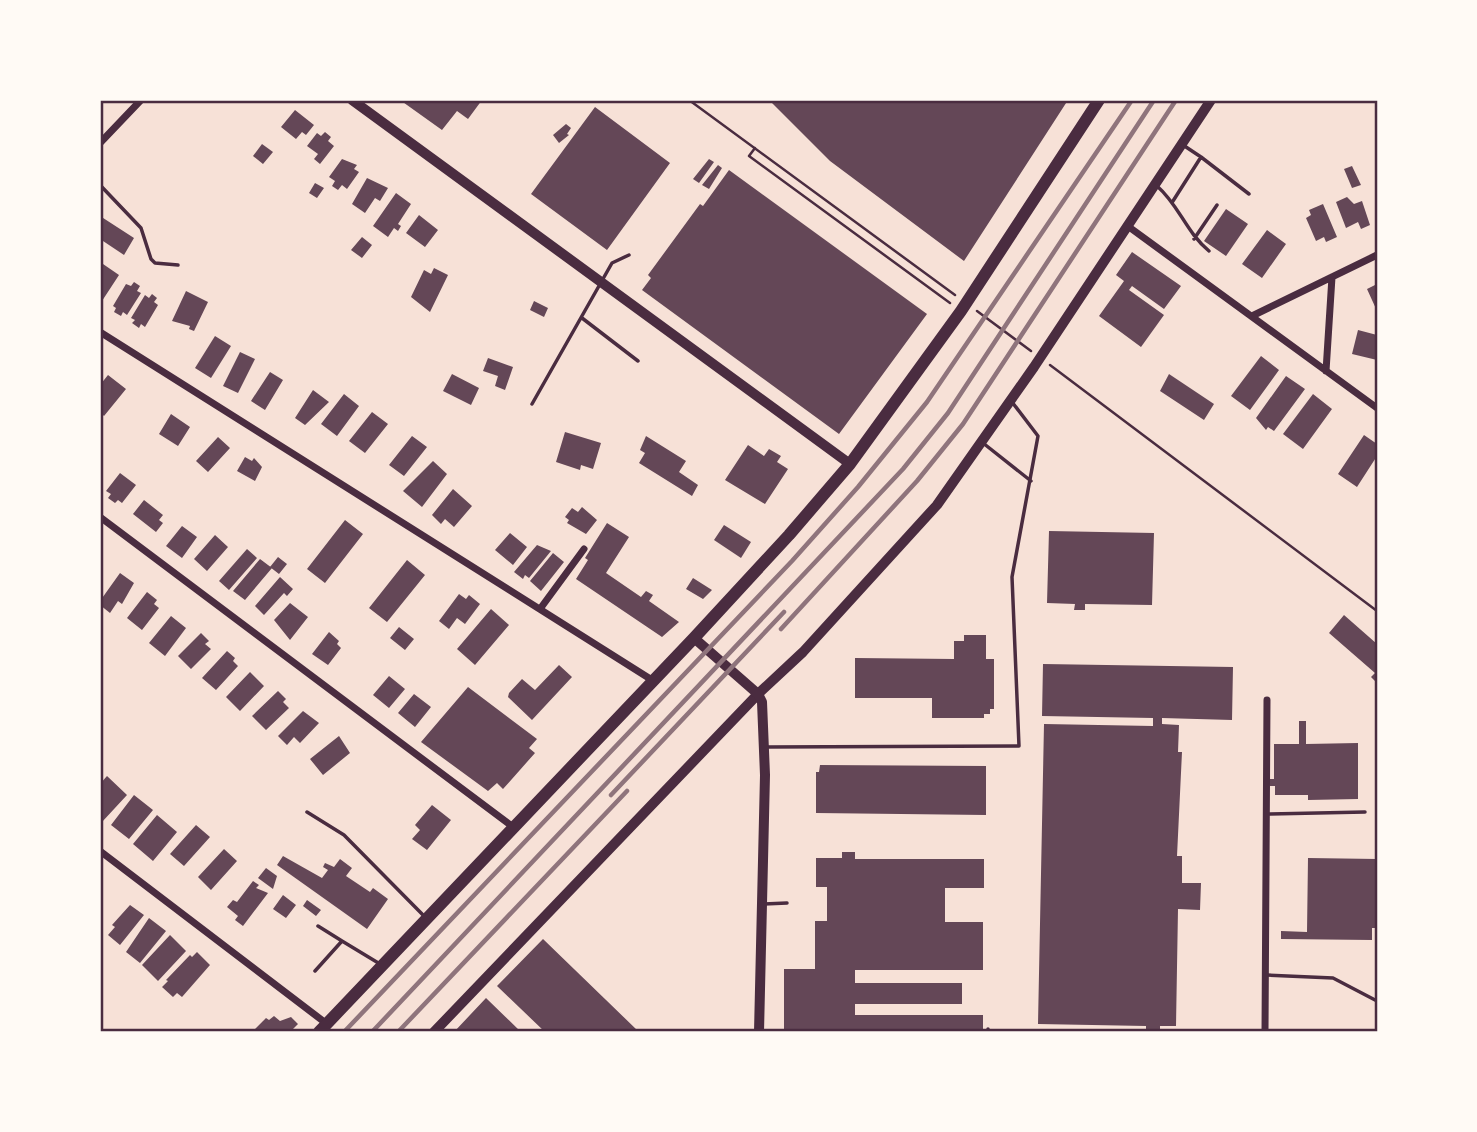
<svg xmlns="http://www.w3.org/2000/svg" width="1477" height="1132" font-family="Lora,serif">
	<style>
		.building { fill: #644757 }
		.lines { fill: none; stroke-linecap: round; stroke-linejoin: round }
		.path { stroke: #4a2c40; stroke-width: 2.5 }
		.service { stroke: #4a2c40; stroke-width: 3.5 }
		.minor { stroke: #4a2c40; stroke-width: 7 }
		.tertiary { stroke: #4a2c40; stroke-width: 10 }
		.secondary { stroke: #4a2c40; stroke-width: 10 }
		.primary { stroke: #4a2c40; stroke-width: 12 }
		.rail { stroke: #8f747c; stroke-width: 4.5 }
		.neatline { fill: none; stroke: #4a2c40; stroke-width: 2.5 }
	</style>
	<rect width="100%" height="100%" fill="#f7e1d7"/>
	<path class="building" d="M400,100H482L468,119L457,111L442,130Z
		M769,100H1068L964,261L830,161Z
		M595,107L670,163L607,250L531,194Z
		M295,110L314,125L306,135L302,132L296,139L281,127Z
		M566,124L571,128L567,134L569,135L559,143L553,135Z
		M325,132L331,137L328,141L334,146L320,164L314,159L318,154L307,146L317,133L321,136Z
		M262,144L273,152L263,164L253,156Z
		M342,159L357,165L354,169L359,172L347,189L342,185L338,190L332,186L335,181L329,177Z
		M709,159L714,162L699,183L693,179Z
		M718,165L722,168L709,189L702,185Z
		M1352,166L1361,185L1352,188L1344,169Z
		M729,170L927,314L839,434L642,290L651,278L648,275L700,204L703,206Z
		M367,178L388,188L380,201L375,198L365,213L352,204Z
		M315,183L324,188L317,198L309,193Z
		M396,193L411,204L398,224L401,226L398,231L394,228L388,237L373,226Z
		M1347,197L1354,204L1362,201L1370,225L1361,229L1358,222L1346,228L1336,202Z
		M1323,204L1337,237L1326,242L1324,237L1316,241L1306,218L1311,215L1309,210Z
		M1226,209L1248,224L1226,256L1204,241Z
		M419,215L438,230L425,247L406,233Z
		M100,216L134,238L124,255L100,239Z
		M1267,230L1286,244L1262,278L1242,264Z
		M362,237L372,245L362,258L351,250Z
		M1132,252L1181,286L1164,309L1132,286L1129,290L1164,315L1141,347L1099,316L1124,281L1116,275Z
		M103,264L119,275L102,301L100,269Z
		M434,268L448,275L430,312L411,297L424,270L431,274Z
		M134,282L140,286L137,291L141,293L127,315L123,312L121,316L114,312L116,308L113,306L126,284L131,286Z
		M1377,284V311L1367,289Z
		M186,291L208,302L194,331L189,329L190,326L172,321Z
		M152,294L157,298L154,302L158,305L145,327L141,324L139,328L132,323L135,320L131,318L145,295L149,298Z
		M534,301L548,308L544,317L530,310Z
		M1358,330L1377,335V360L1352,354Z
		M215,336L231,346L211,378L195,368Z
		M240,352L255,359L238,393L223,386Z
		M1261,356L1279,370L1250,410L1231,396Z
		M488,358L513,367L505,390L495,386L498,376L483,371Z
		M270,372L283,380L265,410L251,401Z
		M452,374L479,388L471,405L443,391Z
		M1169,374L1214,404L1204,420L1160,391Z
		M108,375L126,389L104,416L100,412V385Z
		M1286,376L1305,389L1274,431L1268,427L1266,430L1256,418Z
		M313,390L329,402L305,425L295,418Z
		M344,394L359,406L337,436L321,424Z
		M1313,394L1332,409L1303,449L1283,434Z
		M372,412L388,424L365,453L349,441Z
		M171,414L190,427L178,446L159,434Z
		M565,432L601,443L593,469L581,465L580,470L556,462Z
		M1364,435L1377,444V456L1357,487L1338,474Z
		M412,436L427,447L404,476L389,465Z
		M646,436L686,461L679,472L698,485L692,496L639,463L645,453L640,450Z
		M218,437L230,448L208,472L196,461Z
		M748,445L764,456L769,449L781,456L777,462L788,469L765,504L725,480Z
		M245,457L252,461L254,458L262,467L255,481L237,471Z
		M433,461L447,474L422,507L403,491Z
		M120,473L136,485L122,503L118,500L115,503L108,498L111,494L106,491Z
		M453,489L472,506L454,527L445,519L441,524L432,515Z
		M144,500L163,515L159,520L163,523L156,532L133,514Z
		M582,507L597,520L586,534L567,523L569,520L565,517L572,508L578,512Z
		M345,520L363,534L325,583L307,569Z
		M607,523L629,537L606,573L641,597L646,591L653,595L649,601L679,622L662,637L576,579L588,560L585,558Z
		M724,525L751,542L741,558L714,540Z
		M182,526L197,537L182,558L166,546Z
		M1049,531L1154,533L1152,605L1085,604V610H1074L1075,604L1047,603Z
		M510,533L527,547L513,565L495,550Z
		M215,535L228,547L207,571L194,559Z
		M537,545L551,551L529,578L525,575L523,579L514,572Z
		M247,549L257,558L229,590L219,581Z
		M553,553L564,562L541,591L530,581Z
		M278,557L287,564L279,574L270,567Z
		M260,559L272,568L245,600L233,591Z
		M407,560L425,575L387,622L369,608Z
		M120,573L134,583L122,604L118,601L110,613L100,605V601Z
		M280,577L293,589L287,596L284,593L264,615L255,606Z
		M693,578L712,590L703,599L686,589Z
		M147,592L157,600L154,604L159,608L142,630L127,618Z
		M459,594L466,599L469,595L480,604L465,624L457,618L449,629L439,621Z
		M290,603L308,617L290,640L274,620Z
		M491,609L509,625L475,665L457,649Z
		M1344,615L1377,644V683L1371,677L1375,673L1329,633Z
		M171,616L186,628L165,656L149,643Z
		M399,627L414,639L405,650L390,638Z
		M329,632L339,641L337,644L341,648L328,665L312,654Z
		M201,633L209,641L205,644L211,649L191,669L178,656Z
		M964,635H986V659H994V709H990V714H984V718H932V698H855V658L954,659V641H964Z
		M227,651L235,658L233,661L238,666L216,690L202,678Z
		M1043,664L1233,667L1232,720L1162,718V724L1179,725L1178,752H1182L1177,856H1182V883H1201L1200,910L1178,909L1176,1026H1160V1032H1146V1026L1038,1024L1044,724L1153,726V718L1042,716Z
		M559,665L572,677L532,720L508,697L509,693L522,679L535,690Z
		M250,672L264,686L240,711L226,697Z
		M389,676L405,689L389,708L373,695Z
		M468,687L537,739L529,748L535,753L503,789L497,783L488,791L421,742Z
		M278,691L286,699L283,702L289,708L266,730L252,716Z
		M414,694L431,707L415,727L398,713Z
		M303,711L319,723L300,743L294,737L287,745L278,736Z
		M1299,721H1306V744L1358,743V799L1308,800V795H1275V786H1270V779H1274V744H1299Z
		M339,736L350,753L323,775L310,759Z
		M820,765L986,766V815L816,813V772H819Z
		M107,776L127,795L102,822L100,784Z
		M134,795L153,810L129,839L111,825Z
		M432,805L451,820L427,850L412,839L420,830L415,825Z
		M157,815L177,832L153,861L133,844Z
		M196,825L210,837L184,866L170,854Z
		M224,849L237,861L211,890L198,877Z
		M842,852H855V859H984V888H945V922H983V970H855V983H962V1004H855V1015H983V1032H784V969H815V921H827V887H816V858H842Z
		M283,856L322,878L328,870L323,867L325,863L334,867L340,859L352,868L346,876L370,892L373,888L388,899L367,929L277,865Z
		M1308,858L1377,859V928H1372V940L1281,939V931L1307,932Z
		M266,868L277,876L273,889L258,878Z
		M253,881L259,885L256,888L268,893L243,926L235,920L238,916L227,907L233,900L237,902Z
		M283,895L296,905L286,918L273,909Z
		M307,900L321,910L316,916L303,906Z
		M130,905L144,915L120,945L108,935L115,927L112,925Z
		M149,918L166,931L140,963L126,952Z
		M170,935L186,951L158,981L142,965Z
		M543,939L637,1030L635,1032H545L497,986Z
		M197,952L210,965L182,997L177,993L173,997L162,987L168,981L166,980L190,955L192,957Z
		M486,998L521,1032H454Z
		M274,1016L280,1021L291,1017L298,1024L290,1032L254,1030L266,1018L269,1020Z"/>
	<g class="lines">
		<path class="path" d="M689,100L955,295
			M755,148L749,156L950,303
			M977,311L1031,351
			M1050,365L1377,611"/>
		<path class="service" d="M1183,145L1201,157
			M100,185L141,228L151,259L155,263L178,265
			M1157,186C1179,205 1186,232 1209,251
			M1173,201L1201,157L1249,194
			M1194,239L1217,205
			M582,318L638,361
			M532,404L612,263L629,255
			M983,443L1031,481
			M766,747L1019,746L1012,577L1038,436L1012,402
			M307,812L344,835L425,917
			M1266,814L1365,812
			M764,904L787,903
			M318,926L342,941
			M315,971L342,941L380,964
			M1267,975L1333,978L1377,1001
			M988,1032V1029"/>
		<path class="minor" d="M100,143L141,100
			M1129,227L1377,408
			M1252,316L1377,255
			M100,332L652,680
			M1326,371L1332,277
			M100,517L513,827
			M540,609L584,549
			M100,851L327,1024
			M1265,1032L1267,700"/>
		<path class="tertiary" d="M352,100L850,464
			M434,1032L758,694L803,652L937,505L1034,367L1211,100"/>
		<path class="secondary" d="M694,638L758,694L762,702L765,775L759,1032"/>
		<path class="primary" d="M319,1032L694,638L789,535L850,464L961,311L1099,100"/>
		<path class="rail" d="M781,629L917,481L963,424L1176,100
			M611,795L784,612
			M344,1032L792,561L858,487L927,402L1132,100
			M372,1032L903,469L948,413L1154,100
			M398,1032L627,791"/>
	</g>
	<rect width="1477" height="1132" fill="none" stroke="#fffaf5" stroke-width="203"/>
	<rect x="102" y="102" width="1274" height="928" class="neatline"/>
</svg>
